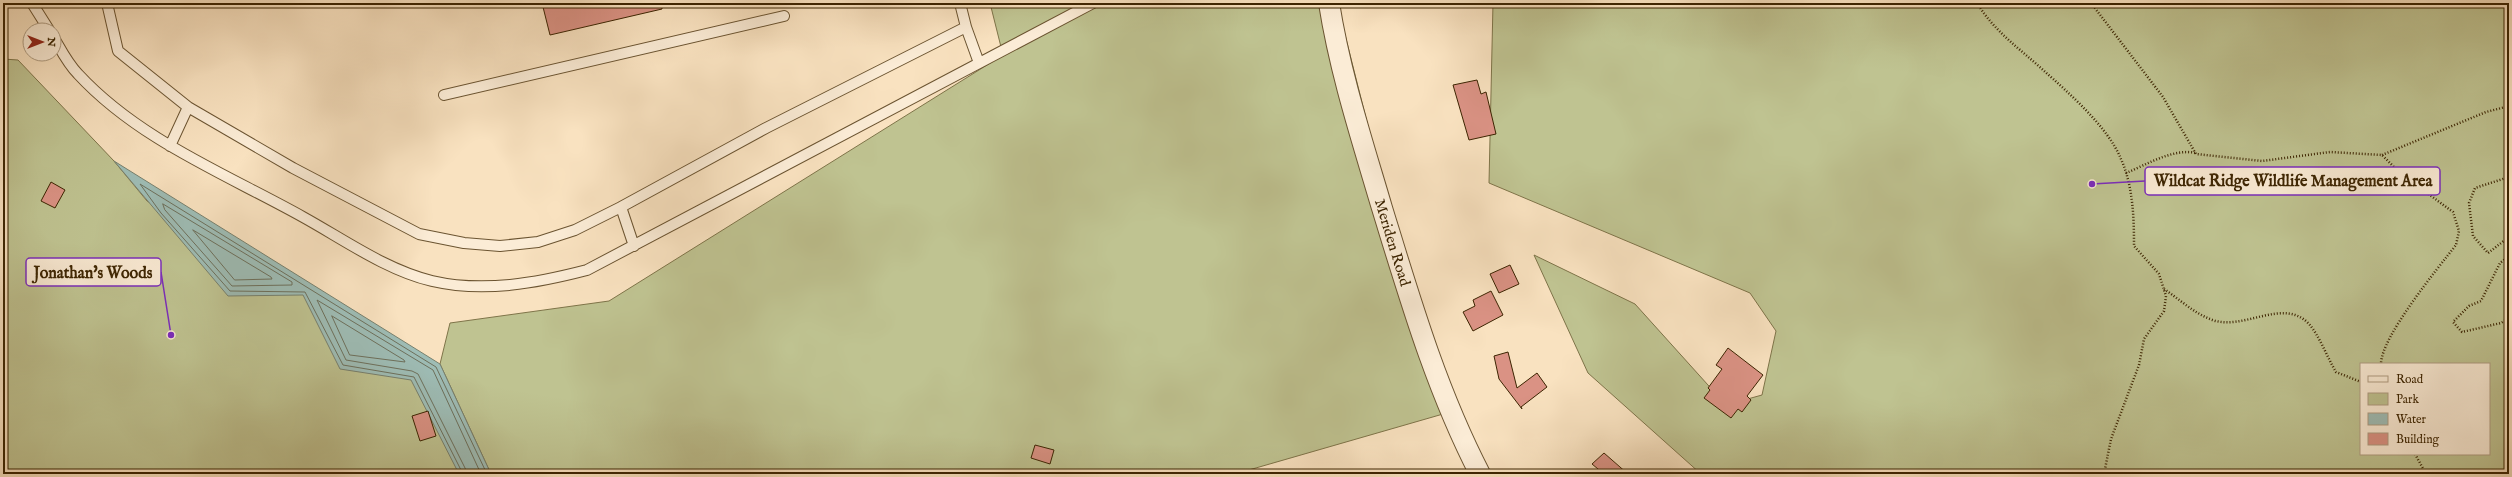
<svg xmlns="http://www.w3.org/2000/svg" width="2512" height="477" font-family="'IM FELL English',serif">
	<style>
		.green { fill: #bfc391; stroke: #7e7449; fill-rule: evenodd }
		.water { fill: #9ebdb6; stroke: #77806e }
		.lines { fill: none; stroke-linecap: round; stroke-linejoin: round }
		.shore { stroke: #6d705c; stroke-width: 1 }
		.building { fill: #da9284; stroke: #3c2401 }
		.service-casing { stroke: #6b5431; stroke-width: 12 }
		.minor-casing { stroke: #6b5431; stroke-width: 22 }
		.path { stroke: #3c2401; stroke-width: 2.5; stroke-dasharray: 1 2; stroke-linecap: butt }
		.service { stroke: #fbecd6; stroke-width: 10 }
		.minor { stroke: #fbecd6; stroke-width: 20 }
		.labels { text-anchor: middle; stroke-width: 3; stroke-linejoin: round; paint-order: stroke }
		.street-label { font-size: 15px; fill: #3c2401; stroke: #fbecd6 }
		.leader { fill: none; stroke: #7b2cbf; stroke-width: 1.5 }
		.callout-dot { fill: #7b2cbf; stroke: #fbecd6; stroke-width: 1.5 }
		.callout { fill: #fbecd6; stroke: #7b2cbf; stroke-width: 1.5 }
		.callout-label { font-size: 16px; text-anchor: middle; font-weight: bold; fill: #3c2401 }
	</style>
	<rect width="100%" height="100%" fill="#f9e2c0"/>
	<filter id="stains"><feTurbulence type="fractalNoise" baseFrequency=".005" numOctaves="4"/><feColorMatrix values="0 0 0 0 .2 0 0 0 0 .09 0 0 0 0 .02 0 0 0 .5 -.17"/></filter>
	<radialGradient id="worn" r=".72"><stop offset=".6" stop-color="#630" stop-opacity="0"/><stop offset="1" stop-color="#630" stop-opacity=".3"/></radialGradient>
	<path class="green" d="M990,3H1337L1404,269L1450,412L1235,474H491L440,364L450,323L609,301L1003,55Z
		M1493,3H2509V474H1701L1588,373L1534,255L1635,304L1726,405L1762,395L1776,331L1750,293L1489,183ZM2361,364H2489V454H2361Z
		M3,59L18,60L114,161L147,201L275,275L402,360L475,474H3Z"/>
	<path class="water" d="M114,161L440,364L491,474H461L458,472L411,380L340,369L303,295L228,296Z"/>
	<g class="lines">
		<path class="shore" d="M163,204L292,282V285L232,286L165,210Z
			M193,230L271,277L272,279L235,280Z
			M332,316L404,360L405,362L350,355Z
			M463,474L414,377L343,365L305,292L230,291L161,213L140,184L436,367L487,474
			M468,474L418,374L412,371L346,360L317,300L433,370L481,474"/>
	</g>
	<path class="building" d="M542,3H662V9L550,35Z
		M1477,80L1481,94L1486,92L1496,134L1469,140L1453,85Z
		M51,182L65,190L55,208L41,201Z
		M1510,265L1519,284L1499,293L1490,274Z
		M1491,291L1503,315L1473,331L1463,312L1475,306L1473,300Z
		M1728,348L1763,375L1747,396L1751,400L1742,412L1738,409L1731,418L1704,398L1710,390L1708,388L1722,369L1716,365Z
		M1508,352L1517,388L1537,373L1547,387L1521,407L1522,409L1499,379L1494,356Z
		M428,411L436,436L420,441L412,416Z
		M1035,445L1054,450L1050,464L1031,458Z
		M1604,453L1628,474H1604L1592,464Z"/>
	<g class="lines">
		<g class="service-casing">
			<path id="service" d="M32,3L49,30
				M107,3L118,51L188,107
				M960,3L966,27
				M54,38C61,50 68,64 78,74C139,140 226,174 303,217C343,239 386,270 432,281C484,293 537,283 587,270L1093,3
				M444,95L784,16
				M170,146L188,107L293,168L419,234L464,243L500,246L538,242L575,230L621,207
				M634,246L621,207L766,128L966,27L979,63"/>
		</g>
		<g class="minor-casing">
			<g id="minor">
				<path id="s1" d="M1329,3C1340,73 1362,140 1382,208C1410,299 1436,389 1480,474"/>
			</g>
		</g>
		<path class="path" d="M1977,3C1994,31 2019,48 2043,70C2069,93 2108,127 2121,159C2133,186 2134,217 2134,246L2159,274L2166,296L2164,311L2144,339L2139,365L2111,439L2104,474
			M2091,3L2163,97L2196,154L2262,161L2330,152L2382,155L2401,174L2453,212L2459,231L2456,245C2438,268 2381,337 2381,364
			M2382,155L2486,112L2509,106
			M2126,173C2146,165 2173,148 2196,153
			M2509,177L2475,188L2469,203L2473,236L2488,253L2509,237
			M2509,256L2500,263L2481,301L2469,306L2453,322L2462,332L2501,323L2509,318
			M2164,289C2179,299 2194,313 2210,319C2242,333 2283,296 2309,324C2319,335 2328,359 2336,372L2361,382
			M2415,454L2426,474"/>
		<use href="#service" class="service"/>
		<use href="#minor" class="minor"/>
	</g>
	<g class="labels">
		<g class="street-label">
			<text dy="5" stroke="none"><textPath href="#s1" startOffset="248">Meriden Road</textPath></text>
		</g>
	</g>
	<path class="leader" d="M2092 184L2145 181M171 335L161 272"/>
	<g class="callout-dot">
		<circle cx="2092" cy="184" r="4"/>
		<circle cx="171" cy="335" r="4"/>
	</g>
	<g class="callout">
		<rect x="2145" y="167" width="295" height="28" rx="4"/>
		<rect x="26" y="258" width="135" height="28" rx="4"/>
	</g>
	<g class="callout-label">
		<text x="2293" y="186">Wildcat Ridge Wildlife Management Area</text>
		<text x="93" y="278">Jonathan's Woods</text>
	</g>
	<rect width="2512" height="477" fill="none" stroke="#f9e2c0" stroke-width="16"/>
	<rect x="4" y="4" width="2504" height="469" fill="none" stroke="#3c2401" stroke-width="2"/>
	<rect x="8" y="8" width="2496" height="461" fill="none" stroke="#3c2401"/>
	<rect x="2360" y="363" width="130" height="92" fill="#fbecd6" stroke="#af9c81"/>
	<rect x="2368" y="376" width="20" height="6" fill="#fbecd6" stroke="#af9c81"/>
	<text x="2396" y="383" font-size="12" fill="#3c2401">Road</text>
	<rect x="2368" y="393" width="20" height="12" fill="#bfc391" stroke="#af9c81"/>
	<text x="2396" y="403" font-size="12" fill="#3c2401">Park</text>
	<rect x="2368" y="413" width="20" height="12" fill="#9ebdb6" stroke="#af9c81"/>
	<text x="2396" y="423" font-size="12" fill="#3c2401">Water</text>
	<rect x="2368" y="433" width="20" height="12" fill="#da9284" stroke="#af9c81"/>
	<text x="2396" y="443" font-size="12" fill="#3c2401">Building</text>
	<g transform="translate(42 42) rotate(90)"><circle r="19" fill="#fbecd6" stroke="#af9c81"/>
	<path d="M0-3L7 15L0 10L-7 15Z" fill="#8f2418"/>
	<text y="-6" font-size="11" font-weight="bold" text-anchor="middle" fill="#3c2401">N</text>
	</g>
	<rect width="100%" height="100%" filter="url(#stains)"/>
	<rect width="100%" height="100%" fill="url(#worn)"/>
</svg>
